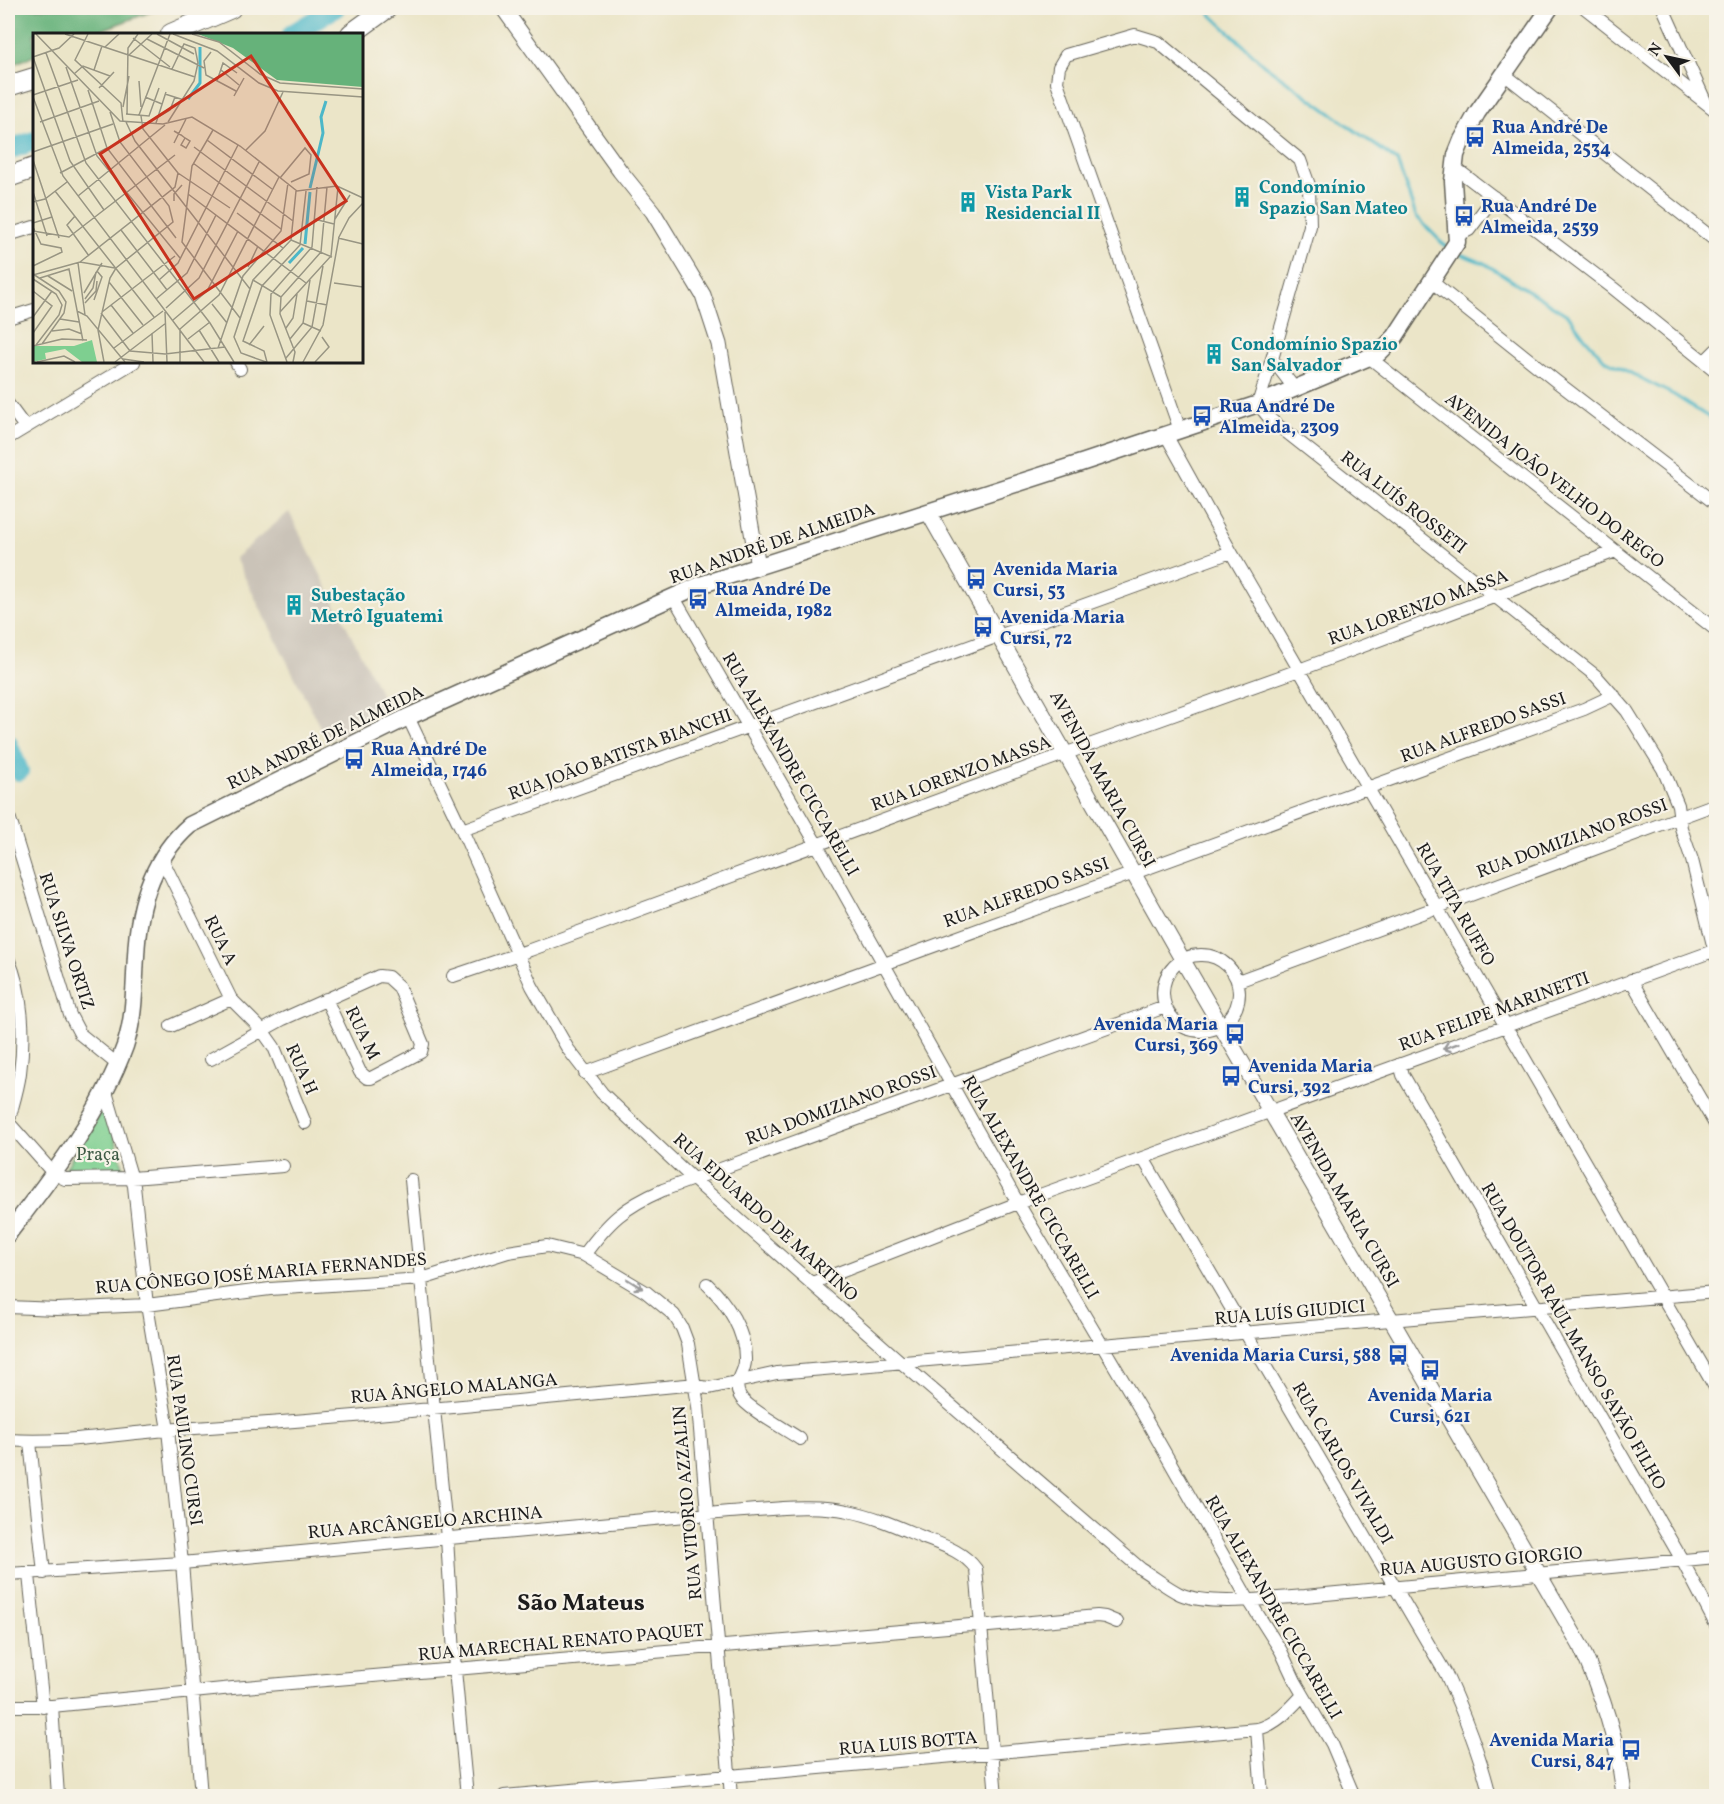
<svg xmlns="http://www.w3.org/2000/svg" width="1724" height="1804" font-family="Vollkorn,serif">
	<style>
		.industrial { fill: #cac3b8 }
		.green { fill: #7ecf90; stroke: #4d7656; stroke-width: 1.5 }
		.forest { fill: #66b27a; stroke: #41674b; stroke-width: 1.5 }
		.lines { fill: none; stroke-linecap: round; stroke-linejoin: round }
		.stream { stroke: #4cb7c8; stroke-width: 3 }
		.river { stroke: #4cb7c8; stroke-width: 20 }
		.minor-casing { stroke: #646258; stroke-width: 14 }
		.tertiary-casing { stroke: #646258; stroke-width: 17 }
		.secondary-casing { stroke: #646258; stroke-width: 19 }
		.trunk-casing { stroke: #646258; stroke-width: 22 }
		.minor { stroke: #fff; stroke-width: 12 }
		.tertiary { stroke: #fff; stroke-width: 15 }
		.secondary { stroke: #fff; stroke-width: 16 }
		.trunk { stroke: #fff; stroke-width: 20 }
		.oneway { stroke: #999 }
		.labels { text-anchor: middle; stroke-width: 4.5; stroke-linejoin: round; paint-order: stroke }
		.transit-label { font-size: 18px; font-weight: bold; fill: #164399; stroke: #f7f3e8; text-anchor: start }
		.culture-label { font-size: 18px; font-weight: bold; fill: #0d838f; stroke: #f7f3e8; text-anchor: start }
		.street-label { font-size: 18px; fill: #1c1c1c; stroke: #f7f3e8 }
		.park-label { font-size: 18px; fill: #3e5b45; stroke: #f7f3e8 }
		.district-label { font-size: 24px; font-weight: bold; fill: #1c1c1c; stroke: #f7f3e8 }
		.inset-river { fill: none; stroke: #4cb7c8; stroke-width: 3 }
		.inset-road { fill: none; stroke: #989583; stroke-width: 1.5 }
		.view { fill: #c8321e; fill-opacity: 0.15; stroke: #c8321e; stroke-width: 3 }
		.inset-edge { fill: none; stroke: #1c1c1c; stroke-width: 3 }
	</style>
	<rect width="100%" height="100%" fill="#f7f3e8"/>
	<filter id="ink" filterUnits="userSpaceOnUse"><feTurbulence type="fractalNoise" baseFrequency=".0167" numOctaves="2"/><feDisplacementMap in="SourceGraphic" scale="12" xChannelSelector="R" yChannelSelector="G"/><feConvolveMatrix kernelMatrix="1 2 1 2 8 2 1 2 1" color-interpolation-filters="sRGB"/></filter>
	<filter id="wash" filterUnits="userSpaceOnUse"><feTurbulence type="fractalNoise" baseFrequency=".008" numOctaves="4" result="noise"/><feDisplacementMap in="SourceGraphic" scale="24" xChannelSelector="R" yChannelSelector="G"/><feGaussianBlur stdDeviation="1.35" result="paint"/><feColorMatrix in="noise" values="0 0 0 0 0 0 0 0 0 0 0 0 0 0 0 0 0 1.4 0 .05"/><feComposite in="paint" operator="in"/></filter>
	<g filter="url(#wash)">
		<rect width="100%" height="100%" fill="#ebe5c8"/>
		<path class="industrial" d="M289,512L389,710L327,741L235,558Z"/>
		<path class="green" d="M103,1107L113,1129L125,1174H62Z"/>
		<path class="forest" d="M8,8H161L91,34H34V56L8,66Z"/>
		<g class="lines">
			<path class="stream" d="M1204,8L1263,64L1397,161L1416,216L1446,247
				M1457,253L1484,263L1569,316L1585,338L1605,360L1674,395L1716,422"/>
			<path class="river" d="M292,34L335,8
				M8,150L34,141
				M8,744L19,771"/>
		</g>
	</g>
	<g filter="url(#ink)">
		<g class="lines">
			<g class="minor-casing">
				<path id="minor" d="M1585,8L1716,111
					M1663,8L1705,101
					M1504,74L1716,241
					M1454,167L1613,288L1716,371
					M8,235L34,227
					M1457,236L1469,230L1494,197
					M1432,282L1557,382L1716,504
					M8,318L34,310
					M1370,358L1716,630
					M1705,361L1716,350
					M236,362L240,369
					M1295,389L1272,359L1258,404L1271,420L1596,676L1627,711L1663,769L1678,805L1681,828L1692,860L1716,957
					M8,404L25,427
					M1180,430L1057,82L1059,67L1066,55L1135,35L1158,42L1300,160L1309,185L1310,226L1272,359
					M1166,435L1231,552L1716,1389
					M8,438L134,362
					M673,596L817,845L1018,1203L1140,1409L1248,1599L1281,1651L1295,1681L1332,1744L1354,1796
					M408,717L462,830L532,986L568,1049L602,1093L693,1179L903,1364L1141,1569C1154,1577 1166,1587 1180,1594C1211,1607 1270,1598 1305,1596L1716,1557
					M8,813L70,1015L80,1034L117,1064
					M462,830L1231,552
					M161,857L231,999L262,1030L274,1047L305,1123
					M1163 993a38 38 0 1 1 76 0a38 38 0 1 1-76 0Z
					M8,958C23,993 25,1036 20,1073C18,1090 12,1107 8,1123
					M453,976L530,950L1067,753L1299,670L1616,551
					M1631,980L1716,1126
					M1238,981L1716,804
					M171,1026L231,999
					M211,1059L283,1019L379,976L388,977L399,987L423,1044L421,1052L371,1078H367L360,1072L326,999
					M1400,1064L1403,1075L1682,1560L1716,1625
					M585,1073L1584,709L1614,695
					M106,1092L134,1186L147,1305L168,1430L182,1563L201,1796
					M8,1122L54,1174L65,1179L132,1178L283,1166
					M1143,1158L1446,1674C1464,1714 1480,1753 1490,1796
					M411,1180L447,1538L455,1670L467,1796
					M584,1255C609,1221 624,1207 663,1190L1165,1007
					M812,1283L1018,1203L1716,950
					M707,1284C727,1303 746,1331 745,1361C745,1374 732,1383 740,1396C746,1408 787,1430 800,1439
					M8,1307L57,1309L147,1305L270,1289L422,1279L508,1252L547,1246L584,1255L646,1292L674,1315L682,1328L688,1344L698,1406L731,1796
					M8,1440C65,1444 122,1433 179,1429C348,1419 517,1400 686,1385L709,1388L777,1373L1716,1292
					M30,1442L44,1573
					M8,1574L182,1563L729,1512C766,1510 812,1503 848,1511C874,1516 898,1527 922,1537C942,1545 963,1551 976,1569L996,1796
					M29,1575L43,1707
					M8,1706H52L233,1688L971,1625L989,1626L1097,1616L1105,1617L1117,1622
					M52,1706L58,1796
					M1257,1729L1262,1796
					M504,1796L1257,1729C1276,1725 1290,1709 1303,1695"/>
			</g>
			<g class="tertiary-casing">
				<path id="tertiary" d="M503,8L620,171L653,212L703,295L719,344L758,566
					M928,512L1182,959L1580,1645C1602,1693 1619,1744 1624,1796"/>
			</g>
			<g class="secondary-casing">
				<path id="secondary" d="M8,1234C53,1175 99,1117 125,1046C135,1016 134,986 136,956C138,907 152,858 190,825L408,717L700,585L1084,462L1258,404L1379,353L1395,337L1457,242L1453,181L1456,155L1462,140L1477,113L1550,8"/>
			</g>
			<g class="trunk-casing">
				<path id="trunk" d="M171,34L231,8
					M351,34L387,8
					M8,86L34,78
					M8,177L34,168"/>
			</g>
			<use href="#minor" class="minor"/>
			<use href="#tertiary" class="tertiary"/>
			<use href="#secondary" class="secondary"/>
			<use href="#trunk" class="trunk"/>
		</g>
		<defs><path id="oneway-shaft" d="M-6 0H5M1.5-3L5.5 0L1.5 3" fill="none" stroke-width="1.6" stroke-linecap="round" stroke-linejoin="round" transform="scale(1.5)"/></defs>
		<g class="oneway">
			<use href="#oneway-shaft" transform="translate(1451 1046) rotate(160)"/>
			<use href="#oneway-shaft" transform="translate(635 1284) rotate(32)"/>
		</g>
	</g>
	<defs>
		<g id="bus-bare" transform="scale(1.62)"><path d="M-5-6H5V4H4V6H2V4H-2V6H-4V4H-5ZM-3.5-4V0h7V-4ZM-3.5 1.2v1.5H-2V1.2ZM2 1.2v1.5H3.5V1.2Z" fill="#1a4fb4" stroke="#f7f3e8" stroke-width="2.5" paint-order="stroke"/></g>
		<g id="building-bare" transform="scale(1.62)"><path d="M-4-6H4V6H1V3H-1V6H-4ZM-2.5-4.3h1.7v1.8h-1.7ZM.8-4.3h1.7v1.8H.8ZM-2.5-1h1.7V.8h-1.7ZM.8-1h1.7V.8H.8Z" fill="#0f9aa8" stroke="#f7f3e8" stroke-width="2.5" paint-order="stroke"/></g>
	</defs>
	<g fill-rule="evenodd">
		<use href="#bus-bare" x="1475" y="137"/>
		<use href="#building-bare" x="1242" y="197"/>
		<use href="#building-bare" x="968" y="202"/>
		<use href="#bus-bare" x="1464" y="216"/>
		<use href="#building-bare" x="1214" y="354"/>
		<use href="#bus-bare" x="1202" y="416"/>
		<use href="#bus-bare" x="976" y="579"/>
		<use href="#bus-bare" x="698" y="599"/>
		<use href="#building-bare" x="294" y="605"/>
		<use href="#bus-bare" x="983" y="627"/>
		<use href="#bus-bare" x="354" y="759"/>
		<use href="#bus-bare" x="1235" y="1034"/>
		<use href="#bus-bare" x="1231" y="1076"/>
		<use href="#bus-bare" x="1398" y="1355"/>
		<use href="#bus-bare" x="1430" y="1370"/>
		<use href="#bus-bare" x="1631" y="1750"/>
	</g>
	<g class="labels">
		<g class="transit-label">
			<text x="1492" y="133">Rua André De<tspan x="1492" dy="21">Almeida, 2534</tspan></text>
			<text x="1481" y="212">Rua André De<tspan x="1481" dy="21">Almeida, 2539</tspan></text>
			<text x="1219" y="412">Rua André De<tspan x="1219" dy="21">Almeida, 2309</tspan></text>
			<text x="993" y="575">Avenida Maria<tspan x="993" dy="21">Cursi, 53</tspan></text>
			<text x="715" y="595">Rua André De<tspan x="715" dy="21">Almeida, 1982</tspan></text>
			<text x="1000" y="623">Avenida Maria<tspan x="1000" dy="21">Cursi, 72</tspan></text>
			<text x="371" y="755">Rua André De<tspan x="371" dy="21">Almeida, 1746</tspan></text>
			<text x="1218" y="1030" text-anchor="end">Avenida Maria<tspan x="1218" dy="21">Cursi, 369</tspan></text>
			<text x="1248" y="1072">Avenida Maria<tspan x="1248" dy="21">Cursi, 392</tspan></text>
			<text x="1381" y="1361" text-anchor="end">Avenida Maria Cursi, 588</text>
			<text x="1430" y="1401" text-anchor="middle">Avenida Maria<tspan x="1430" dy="21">Cursi, 621</tspan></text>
			<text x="1614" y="1746" text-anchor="end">Avenida Maria<tspan x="1614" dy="21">Cursi, 847</tspan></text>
		</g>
		<g class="culture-label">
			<text x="1259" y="193">Condomínio<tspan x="1259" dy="21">Spazio San Mateo</tspan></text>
			<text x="985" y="198">Vista Park<tspan x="985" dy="21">Residencial II</tspan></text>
			<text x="1231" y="350">Condomínio Spazio<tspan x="1231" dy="21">San Salvador</tspan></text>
			<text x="311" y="601">Subestação<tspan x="311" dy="21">Metrô Iguatemi</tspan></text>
		</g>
		<g class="street-label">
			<text transform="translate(1555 480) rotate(38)" y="6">AVENIDA JOÃO VELHO DO REGO</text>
			<text transform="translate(1404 502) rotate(38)" y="6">RUA LUÍS ROSSETI</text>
			<text transform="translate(772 543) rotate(-19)" y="6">RUA ANDRÉ DE ALMEIDA</text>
			<text transform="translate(1418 607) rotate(-20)" y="6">RUA LORENZO MASSA</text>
			<text transform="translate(1483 727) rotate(-20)" y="6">RUA ALFREDO SASSI</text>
			<text transform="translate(325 737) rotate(-26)" y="6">RUA ANDRÉ DE ALMEIDA</text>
			<text transform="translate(620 754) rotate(-20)" y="6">RUA JOÃO BATISTA BIANCHI</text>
			<text transform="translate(791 764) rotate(60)" y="6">RUA ALEXANDRE CICCARELLI</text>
			<text transform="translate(961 773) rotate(-20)" y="6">RUA LORENZO MASSA</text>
			<text transform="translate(1103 779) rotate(61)" y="6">AVENIDA MARIA CURSI</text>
			<text transform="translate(1572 838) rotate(-20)" y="6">RUA DOMIZIANO ROSSI</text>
			<text transform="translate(1026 892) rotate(-20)" y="6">RUA ALFREDO SASSI</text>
			<text transform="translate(1456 904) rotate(60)" y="6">RUA TITA RUFFO</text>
			<text transform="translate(221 940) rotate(64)" y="6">RUA A</text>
			<text transform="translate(67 941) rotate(72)" y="6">RUA SILVA ORTIZ</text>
			<text transform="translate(1494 1011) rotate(-20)" y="6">RUA FELIPE MARINETTI</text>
			<text transform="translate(363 1033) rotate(64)" y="6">RUA M</text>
			<text transform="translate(302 1069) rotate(66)" y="6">RUA H</text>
			<text transform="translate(841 1105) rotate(-20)" y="6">RUA DOMIZIANO ROSSI</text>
			<text transform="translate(1031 1187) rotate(60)" y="6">RUA ALEXANDRE CICCARELLI</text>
			<text transform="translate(1345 1200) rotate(60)" y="6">AVENIDA MARIA CURSI</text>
			<text transform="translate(766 1217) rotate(42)" y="6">RUA EDUARDO DE MARTINO</text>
			<text transform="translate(261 1273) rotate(-5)" y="6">RUA CÔNEGO JOSÉ MARIA FERNANDES</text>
			<text transform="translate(1290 1312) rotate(-5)" y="6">RUA LUÍS GIUDICI</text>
			<text transform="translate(1574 1336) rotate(60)" y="6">RUA DOUTOR RAUL MANSO SAYÃO FILHO</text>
			<text transform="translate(454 1388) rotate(-5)" y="6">RUA ÂNGELO MALANGA</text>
			<text transform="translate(185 1440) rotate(82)" y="6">RUA PAULINO CURSI</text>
			<text transform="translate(1343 1463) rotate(60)" y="6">RUA CARLOS VIVALDI</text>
			<text transform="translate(687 1503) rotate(-95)" y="6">RUA VITORIO AZZALIN</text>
			<text transform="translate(425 1522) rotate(-5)" y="6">RUA ARCÂNGELO ARCHINA</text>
			<text transform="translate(1481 1561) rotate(-5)" y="6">RUA AUGUSTO GIORGIO</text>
			<text transform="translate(1274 1607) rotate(60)" y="6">RUA ALEXANDRE CICCARELLI</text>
			<text transform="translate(561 1642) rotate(-5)" y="6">RUA MARECHAL RENATO PAQUET</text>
			<text transform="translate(908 1743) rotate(-5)" y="6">RUA LUIS BOTTA</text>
		</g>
		<g class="park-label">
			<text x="98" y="1160">Praça</text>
		</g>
		<g class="district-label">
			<text x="581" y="1610">São Mateus</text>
		</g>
	</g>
	<g transform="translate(33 33)">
		<rect width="330" height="330" fill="#ebe5c8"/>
		<path d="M59,307L64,329H49L32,316L12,320L13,326L0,329V313H41Z" fill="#7ecf90"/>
		<path d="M165,1H330V54L244,47L200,15Z" fill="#66b27a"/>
		<path class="inset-river" d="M155,66L167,50V14M277,155L290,100L288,84L293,68M272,211L277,159M256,230L270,215"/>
		<path class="inset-road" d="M3,1L87,88L130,91L159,84L207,113L264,158L304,153L330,165M32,1L162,44M55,1L42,27L88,70L90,89M124,1L161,21M140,1L184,18L226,50L245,58L330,64M159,1L186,9L227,41L247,50L330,56M100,5L137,34M114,6L171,35M72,14L86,1M178,19L171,28L173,42L203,58M13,20L53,130L177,290L201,329M96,22L119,1M0,24L37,128L71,177M0,24L26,15L41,1M33,34L64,123L147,225M61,37L69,13M188,37L206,52M41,41L50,33L77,43M106,48L108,74M184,48L190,30L204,40M66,55L81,39M55,57L74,115L143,205M132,61L151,67M0,62L45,47M201,63L211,45M0,64L30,143L171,329M112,64L129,71M90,74L96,43M93,81L116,83L126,55M94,81L95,15L105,1M106,82L137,1M108,83L110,96L145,140M125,84L137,77L142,64M7,89L66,68M93,89L102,108L217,256M135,89L161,48L165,30L162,15L151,11L139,36M123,90L133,59M180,97L159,133L149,209L207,285M141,98L148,102L152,105L157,108L153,115L148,112L152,105M174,107L239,156M141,110L153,86M161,114L260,188M213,117L232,98L250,59M0,119L80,91M0,127L26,205M160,130L248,196M27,140L74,115M145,140L197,175M247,145L272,115L278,122L276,141L258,149M22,158L121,284M0,159L14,203M155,161L273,250M45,163L132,92M141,168V161L149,152M0,169L12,166L34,149M204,180L250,215M42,183L34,192L56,223M281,186L301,191M302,186L317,162M0,190L19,184M0,194L8,211L28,215L29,219L0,233M88,197L134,257M0,198L36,204L142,122M305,205L330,211M258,207L299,224M47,229L142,154L145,140M45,230L52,282M215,234L225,213M0,241L26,258L33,269L31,280L9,311M0,242L47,229L82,235M15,243L39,258M7,245L36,236L50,308M0,246L23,261L29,272L26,282L3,312M126,247L145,230L205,112M220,247L248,264M76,249L110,292M301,250L330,254M0,258L19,273L0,300M51,260L69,230M52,266L60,255L63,239M123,266L154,240L183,182M61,267L69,244L64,238M274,268L294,272M52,270L63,258L64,248M179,271L194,290M78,272L100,300M133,275L166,245L226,129M44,278L54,283L92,329M69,279L142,223M132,279L134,329M247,279L298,223L305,154M68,280L97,318L132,321L192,314M0,284L19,258M27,286L46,289M140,287L174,258L205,198M270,290L288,298M253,295L260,285L264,261M166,297L186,329M19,298L36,296L49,301M119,300L120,329M155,306L177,289M257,306L270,290L277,247M216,312L231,293M0,313L29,306L54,307M81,315L130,278M185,315L210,243L248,198L255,150M253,325L279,294L290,233M90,326L111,329M4,329L31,323L42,329M71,329L65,297L77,245L83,235L140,189L136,173L87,109L77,79M82,329L133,290M147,329V296L186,262L246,144M233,329L208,320L201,304L220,247L258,207L263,158M234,329L231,318L210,308L229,253L267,212L273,158M254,329L237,282L238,261L279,214L284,154M260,329L262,319L247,281L248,264L288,219L294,154M270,329L290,292L306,204L316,185L330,170M282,329L296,314L289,304"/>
		<path class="view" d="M218,23L313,168L161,266L67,121Z"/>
		<rect width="330" height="330" class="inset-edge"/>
	</g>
	<rect width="1724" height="1804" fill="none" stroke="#f7f3e8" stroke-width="30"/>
	<g transform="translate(1667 57) rotate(303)" stroke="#f7f3e8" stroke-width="4.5" paint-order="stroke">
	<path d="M0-4.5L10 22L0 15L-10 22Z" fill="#1c1c1c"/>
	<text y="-9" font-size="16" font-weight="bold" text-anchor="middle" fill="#1c1c1c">N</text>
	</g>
</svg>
